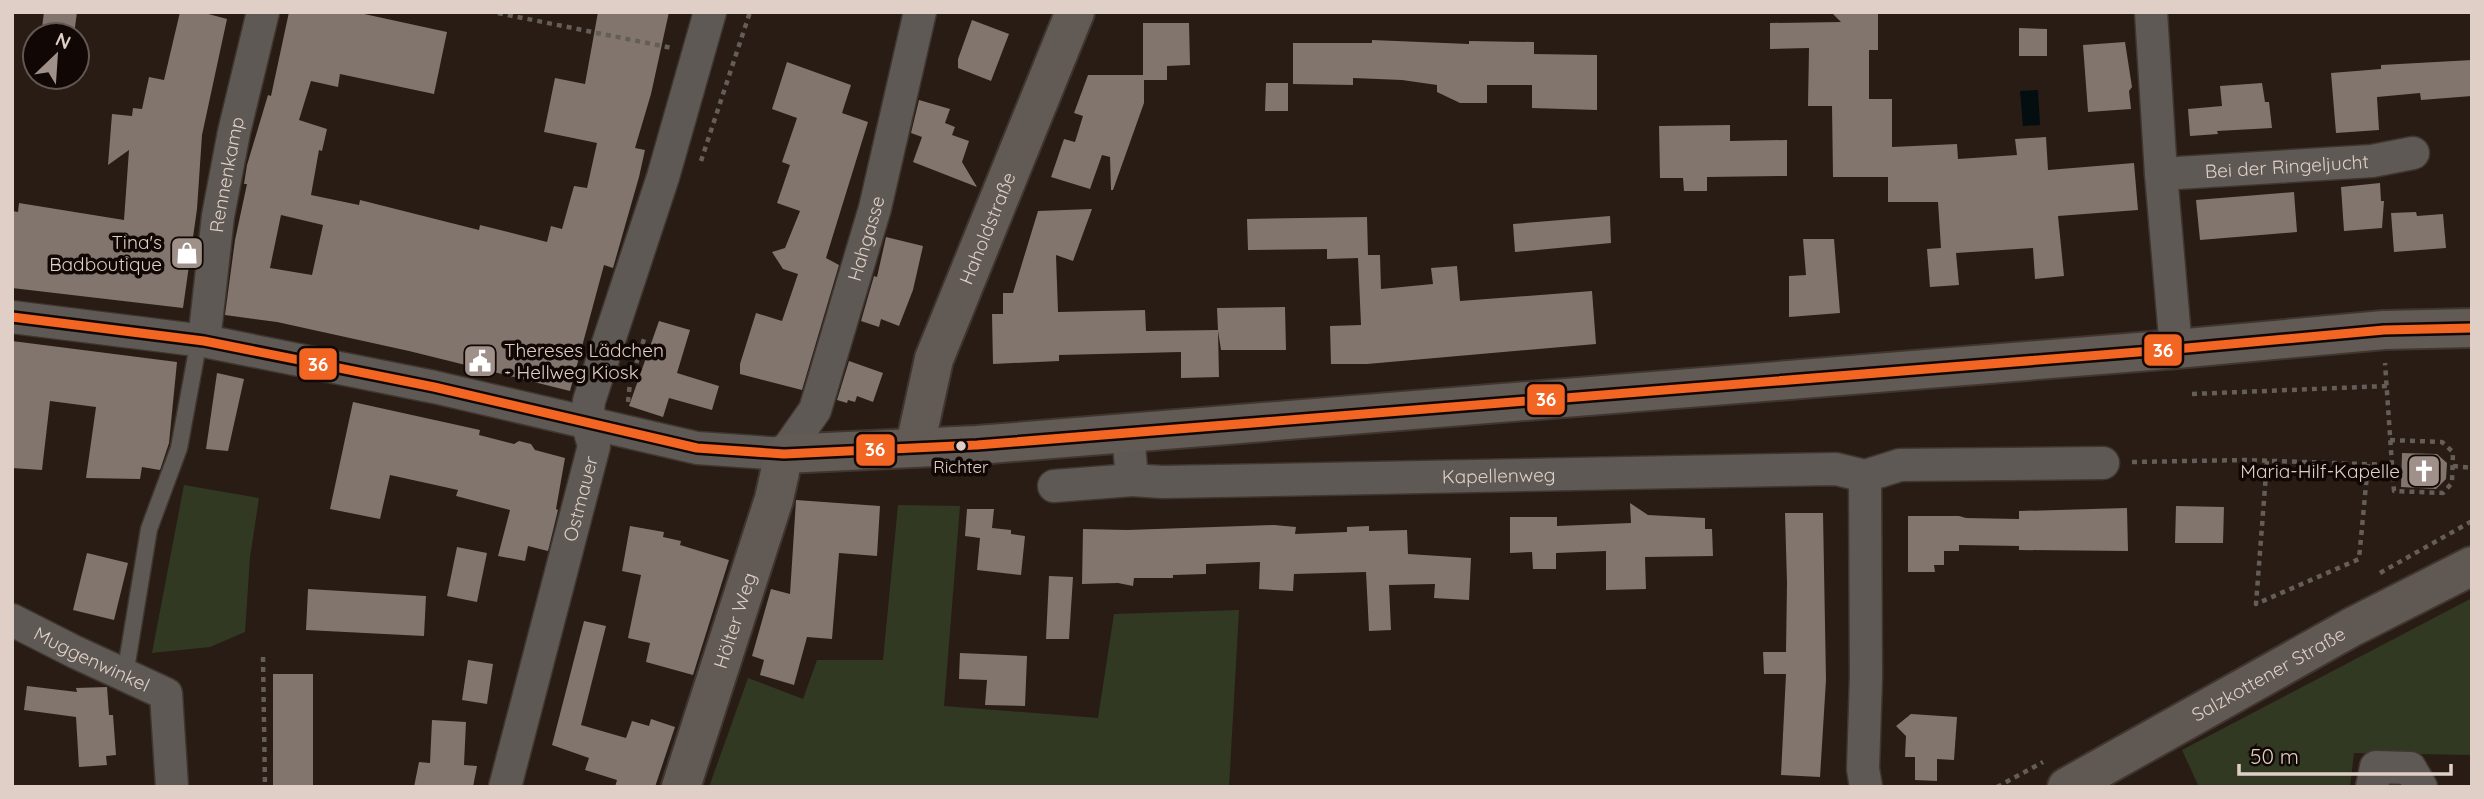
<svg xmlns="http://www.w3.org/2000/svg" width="2484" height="799" font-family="Quicksand,sans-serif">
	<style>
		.green { fill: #323923 }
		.water { fill: #040d10 }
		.building { fill: #81756e; fill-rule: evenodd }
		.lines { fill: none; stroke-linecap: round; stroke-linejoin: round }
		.lane-casing { stroke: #403630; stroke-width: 19 }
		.street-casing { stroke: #403630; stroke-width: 35 }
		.secondary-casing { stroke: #403630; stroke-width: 42 }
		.primary-casing { stroke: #403630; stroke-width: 42 }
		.path { stroke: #645d58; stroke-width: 4.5; stroke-dasharray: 5 5; stroke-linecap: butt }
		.lane { stroke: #5e5954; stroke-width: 16 }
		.street { stroke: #5e5954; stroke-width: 32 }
		.secondary { stroke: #625b55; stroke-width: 38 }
		.primary { stroke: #605852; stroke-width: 38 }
		.bus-1-casing { stroke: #110704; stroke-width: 14 }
		.bus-1 { stroke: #f26522; stroke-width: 9 }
		.bus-dot { fill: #dfcfc7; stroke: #110704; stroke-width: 2.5 }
		.labels { text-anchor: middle; stroke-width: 7; stroke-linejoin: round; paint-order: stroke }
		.bus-label { font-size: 17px; fill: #dfcfc7; stroke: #110704 }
		.street-label { font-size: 19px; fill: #dfcfc7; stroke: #110704 }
		.poi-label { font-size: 19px; fill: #dfcfc7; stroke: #110704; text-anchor: end }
		.line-badge { stroke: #110704; stroke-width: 2.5 }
		.badge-label { font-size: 19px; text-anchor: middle; font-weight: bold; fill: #fff }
	</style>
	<rect width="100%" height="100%" fill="#281c15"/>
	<path class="green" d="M184,485L259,498L250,557L245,632L210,647L152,653Z
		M898,505L960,506L944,706L1098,718L1114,614L1239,610L1229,787H709L748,678L803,699L817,660H883Z
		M2472,598V755L2354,753L2350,787H2199L2182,750Z"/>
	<path class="water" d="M2038,90L2040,125L2023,126L2020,91Z"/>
	<path class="building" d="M44,12H77L74,35H41Z
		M180,12H201L227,19L202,135L197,209L183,308L12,288V211L18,212L19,203L124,220L129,150L108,165L112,114L132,116L133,108L142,109L149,77L164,80Z
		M289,12H355L447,32L434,94L340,74L338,87L311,81L299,120L327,129L322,151L319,150L311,195L359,205L360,200L479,230L480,225L547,242L551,226L562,229L574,186L587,188L597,143L544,132L555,78L585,84L598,12H669L651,94L635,148L645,150L639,177L613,268L604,265L570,391L409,351L277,322L225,315L235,240L247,184H244L247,165L268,95L271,96ZM281,215L323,225L312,275L270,268Z
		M1831,12H1878V50H1869V99H1892V147L1957,144L1958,159L2017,155L2015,139L2046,137L2048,170L2134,163L2138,210L2058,216L2064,276L2035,279L2033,248L1956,253L1959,285L1930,287L1927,249L1941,248L1938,202H1888V177H1833L1832,106H1808L1809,48L1770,49V23L1841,22Z
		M972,20L1009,34L991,81L958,68V59Z
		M1143,23H1189L1190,65L1167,66V80H1144V103L1113,190H1111L1110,157L1102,155L1090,189L1051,177L1064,139L1075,142L1083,116L1074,113L1088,75H1143Z
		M2019,28L2047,29V56H2019Z
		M1372,40L1469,44V41L1534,42V54L1597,55V110L1532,108V85H1487V103H1460L1437,92V85L1402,80L1353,78V85L1293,84V43H1372Z
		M2125,42L2132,87L2129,91L2131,109L2088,112L2083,45Z
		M2472,60V96L2421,100L2420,93L2377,97L2379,130L2336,133L2331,73L2381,69V65Z
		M787,62L851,85L842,113L868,122L826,258L839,265L802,390L740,374V364L756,313L782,321L798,274L783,269L772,252L785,248L800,211L777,203L790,165L782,162L797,118L772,109Z
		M1266,83H1288V111H1265Z
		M2262,83L2265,102H2269L2272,128L2217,131L2218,134L2190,136L2188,109L2222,106L2220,86Z
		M919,100L950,109L945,123L955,127L952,135L969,141L962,162L977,187L913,162L922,137L911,133Z
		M1730,125V141L1787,140V176L1707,177V191H1684L1683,178H1660L1659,126Z
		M2380,183L2381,201H2384L2382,228L2344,231L2341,187Z
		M2294,192L2297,232L2200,240L2196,200Z
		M1092,209L1073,261L1056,255L1058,312L1145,310L1146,331L1218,330L1217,308L1285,307L1286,350H1221L1218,331L1219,377L1181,378V352L1059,355V361L993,364L992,314H1003V293H1013L1038,211Z
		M2416,212L2417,216L2443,214L2446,248L2394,252L2391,213Z
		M1610,216L1611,243L1515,252L1513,224Z
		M1367,217L1368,255H1380L1381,289L1433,284L1431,268L1457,266L1460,301L1592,291L1596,344L1367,364H1331L1330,326L1361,325L1358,258L1327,259V249L1248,250L1247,219Z
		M886,237L923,246L913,290L899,326L881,319L879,327L861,321L874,276L877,277Z
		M1803,239H1834L1840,313L1789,317V276L1806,275Z
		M659,321L690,330L677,373L719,386L712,410L669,398L663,417L629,406Z
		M12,341L177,362L169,443L160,470L142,467L140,479L86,478L96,407L50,401L42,470L12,468Z
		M849,361L883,373L873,402L857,396L855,402L848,400L847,403L837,400Z
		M217,373L244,379L228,451L206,449Z
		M353,402L480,430L479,435L514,444L519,441L531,444L535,450L565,458L556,509L558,510L548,551L528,546L525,561L498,556L510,510L456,496L458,490L390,475L380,519L330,509Z
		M2402,453L2437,454L2447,463L2446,479L2436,489L2401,487Z
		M796,500L880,506L877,556L839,553L832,639L807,637L794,685L760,675L764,660L752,656L771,589L790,594Z
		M1630,503L1648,515L1705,518V529H1712L1713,556L1645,557L1646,589L1606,590V551L1556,553V569H1533L1532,552L1510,553V517H1557V526L1631,523Z
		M2176,506L2224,507L2223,543H2175Z
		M2127,508L2128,551L2019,550V546L1959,545V551H1944V565H1934L1935,572H1908V516H1959L1966,518L2019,519V511Z
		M967,509H994L992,528L1011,530V534L1025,536L1021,575L977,570L980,538L965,536Z
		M1785,513H1823L1826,680L1820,777L1781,775L1786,674H1764L1763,652H1786L1787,583Z
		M1274,525L1296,527L1295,534L1347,532V527L1369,526V531L1407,530L1408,554L1471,558L1469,600L1434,598L1435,584L1389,585L1391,630L1369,631L1366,572L1294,574L1293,591L1259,589L1260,562L1206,564V574L1173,575V578H1134L1133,586L1118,583L1082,584L1083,529L1127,530Z
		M630,526L664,532L663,537L681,541L680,545L729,560L693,675L646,662L650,643L628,638L641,575L622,571Z
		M457,547L487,553L477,602L447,596Z
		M87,553L128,563L114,620L73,610Z
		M1049,576L1073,577L1069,639H1046Z
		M308,589L426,596L424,636L306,630Z
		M584,621L606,626L581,725L626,738L632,721L649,726L651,719L675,727L655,787H615L617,780L585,770L589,758L552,745Z
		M960,653L1027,656L1025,706L985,705L987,680L959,679Z
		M468,660L493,664L487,704L462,700Z
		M273,674H313V787H273Z
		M27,686L77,692L76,688L107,687L109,715H113L116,755L106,756L107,765L79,767L76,717L24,710Z
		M1911,714L1957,717L1954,760L1937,759V781L1915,780V757H1905L1906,736L1896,726Z
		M432,720L466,722L464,765L477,766L473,787H414L419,762L430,763Z"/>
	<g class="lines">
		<g class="lane-casing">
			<path id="lane" d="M125,675L149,529L179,448L199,340"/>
		</g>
		<g class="street-casing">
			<g id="street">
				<path d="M2151,12L2161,174L2176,349"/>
				<path id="s1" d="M2161,174L2372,161L2413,153"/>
				<path id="s2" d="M12,317L204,341L434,387L697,448L784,454L815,410L875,208L920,12"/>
				<path id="s3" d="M204,341L218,216L234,132L263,12"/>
				<path id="s4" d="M1128,432L1132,480L1162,482L1836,469L1865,476L1900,465L2103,463"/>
				<path d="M1865,476L1866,677L1863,769L1866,787"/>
				<path d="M1054,486L1132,480"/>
				<path id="s5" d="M12,620L75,652L166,694L172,787"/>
				<path id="s6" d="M505,787L594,446L587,422L589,401L663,177L710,12"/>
				<path d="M2372,787L2376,767L2410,768L2421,787"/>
			</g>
		</g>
		<g class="secondary-casing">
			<g id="secondary">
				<path id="s7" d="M918,447V432L934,359L1075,12"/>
				<path id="s8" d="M681,787L774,499L784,454L977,445L2176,349L2384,330L2472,328"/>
			</g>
		</g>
		<g class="primary-casing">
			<g id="primary">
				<path id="s9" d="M2067,787L2352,627L2472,566"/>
			</g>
		</g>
		<path class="path" d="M498,13L672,48
			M701,161L750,12
			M2192,394L2387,386
			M628,402L630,383L645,336
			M2390,440L2442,442L2453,452L2452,483L2443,493L2394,491L2392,465
			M2267,461L2256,604L2359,559L2368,464
			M2132,462L2246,460L2392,465L2385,363
			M2453,466L2472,468
			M2380,573L2472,521
			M263,657L265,787
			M1997,787L2043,762"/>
		<use href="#lane" class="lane"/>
		<use href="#street" class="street"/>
		<use href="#secondary" class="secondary"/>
		<use href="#primary" class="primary"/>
		<g class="bus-1-casing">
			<path id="bus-1" d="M12,317L204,341L434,387L697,448L784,454L977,445L2176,349L2384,330L2472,328"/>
		</g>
		<use href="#bus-1" class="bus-1"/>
	</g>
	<defs>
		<g id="shop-square" transform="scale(1.75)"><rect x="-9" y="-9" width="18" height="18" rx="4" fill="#9f9089" stroke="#110704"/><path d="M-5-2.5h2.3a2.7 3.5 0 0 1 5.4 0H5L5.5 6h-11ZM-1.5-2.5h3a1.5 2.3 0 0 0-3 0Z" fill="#fff"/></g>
		<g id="civic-square" transform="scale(1.75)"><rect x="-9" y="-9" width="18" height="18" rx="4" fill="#9f9089" stroke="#110704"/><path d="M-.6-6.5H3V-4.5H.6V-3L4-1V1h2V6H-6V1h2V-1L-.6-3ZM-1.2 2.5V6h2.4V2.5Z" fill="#fff"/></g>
		<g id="church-square" transform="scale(1.75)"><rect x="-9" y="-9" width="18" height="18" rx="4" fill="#9f9089" stroke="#110704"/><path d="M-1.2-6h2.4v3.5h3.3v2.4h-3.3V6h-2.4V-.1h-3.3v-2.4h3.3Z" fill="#fff"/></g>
	</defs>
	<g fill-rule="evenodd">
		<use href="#shop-square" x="187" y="253"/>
		<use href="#civic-square" x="480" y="361"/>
		<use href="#church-square" x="2424" y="471"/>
	</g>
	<circle class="bus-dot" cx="961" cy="446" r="6"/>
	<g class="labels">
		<g class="bus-label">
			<text x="961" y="473">Richter</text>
		</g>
		<g class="street-label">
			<text dy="7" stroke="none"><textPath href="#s1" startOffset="126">Bei der Ringeljucht</textPath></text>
			<text dy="7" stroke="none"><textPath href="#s3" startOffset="168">Rennenkamp</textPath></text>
			<text dy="7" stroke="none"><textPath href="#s7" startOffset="231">Haholdstraße</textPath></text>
			<text dy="7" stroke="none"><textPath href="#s2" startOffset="1018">Hahgasse</textPath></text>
			<text dy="7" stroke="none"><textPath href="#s4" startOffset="415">Kapellenweg</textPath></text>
			<text dy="7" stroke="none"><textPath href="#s6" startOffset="298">Ostmauer</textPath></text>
			<text dy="7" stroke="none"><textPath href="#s8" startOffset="175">Hölter Weg</textPath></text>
			<text dy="7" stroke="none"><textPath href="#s5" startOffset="89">Muggenwinkel</textPath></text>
			<text dy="7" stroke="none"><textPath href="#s9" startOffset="231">Salzkottener Straße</textPath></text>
		</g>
		<g class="poi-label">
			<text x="162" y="249">Tina's<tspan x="162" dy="22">Badboutique</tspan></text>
			<text x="504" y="357" text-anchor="start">Thereses Lädchen<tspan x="504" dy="22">- Hellweg Kiosk</tspan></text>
			<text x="2400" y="478">Maria-Hilf-Kapelle</text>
		</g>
	</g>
	<g class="line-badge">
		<rect x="2143" y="333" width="40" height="34" rx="7" fill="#f26522"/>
		<rect x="298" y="347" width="40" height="34" rx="7" fill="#f26522"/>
		<rect x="1526" y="383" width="40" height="33" rx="7" fill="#f26522"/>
		<rect x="855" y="433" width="41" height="34" rx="7" fill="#f26522"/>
	</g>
	<g class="badge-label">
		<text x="2163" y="357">36</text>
		<text x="318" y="371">36</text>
		<text x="1546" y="406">36</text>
		<text x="875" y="456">36</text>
	</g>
	<rect width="2484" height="799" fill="none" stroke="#dfcfc7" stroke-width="28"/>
	<g transform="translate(56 56) rotate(25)"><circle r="33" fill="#110704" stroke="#635752" stroke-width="2"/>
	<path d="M0-5L12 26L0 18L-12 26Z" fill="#9f9089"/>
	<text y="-10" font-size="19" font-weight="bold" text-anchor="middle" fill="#dfcfc7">N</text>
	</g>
	<path d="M2239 764v10h212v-10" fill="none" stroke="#dfcfc7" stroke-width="3.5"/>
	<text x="2250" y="764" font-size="21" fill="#dfcfc7" stroke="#110704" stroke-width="5" paint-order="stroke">50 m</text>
</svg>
